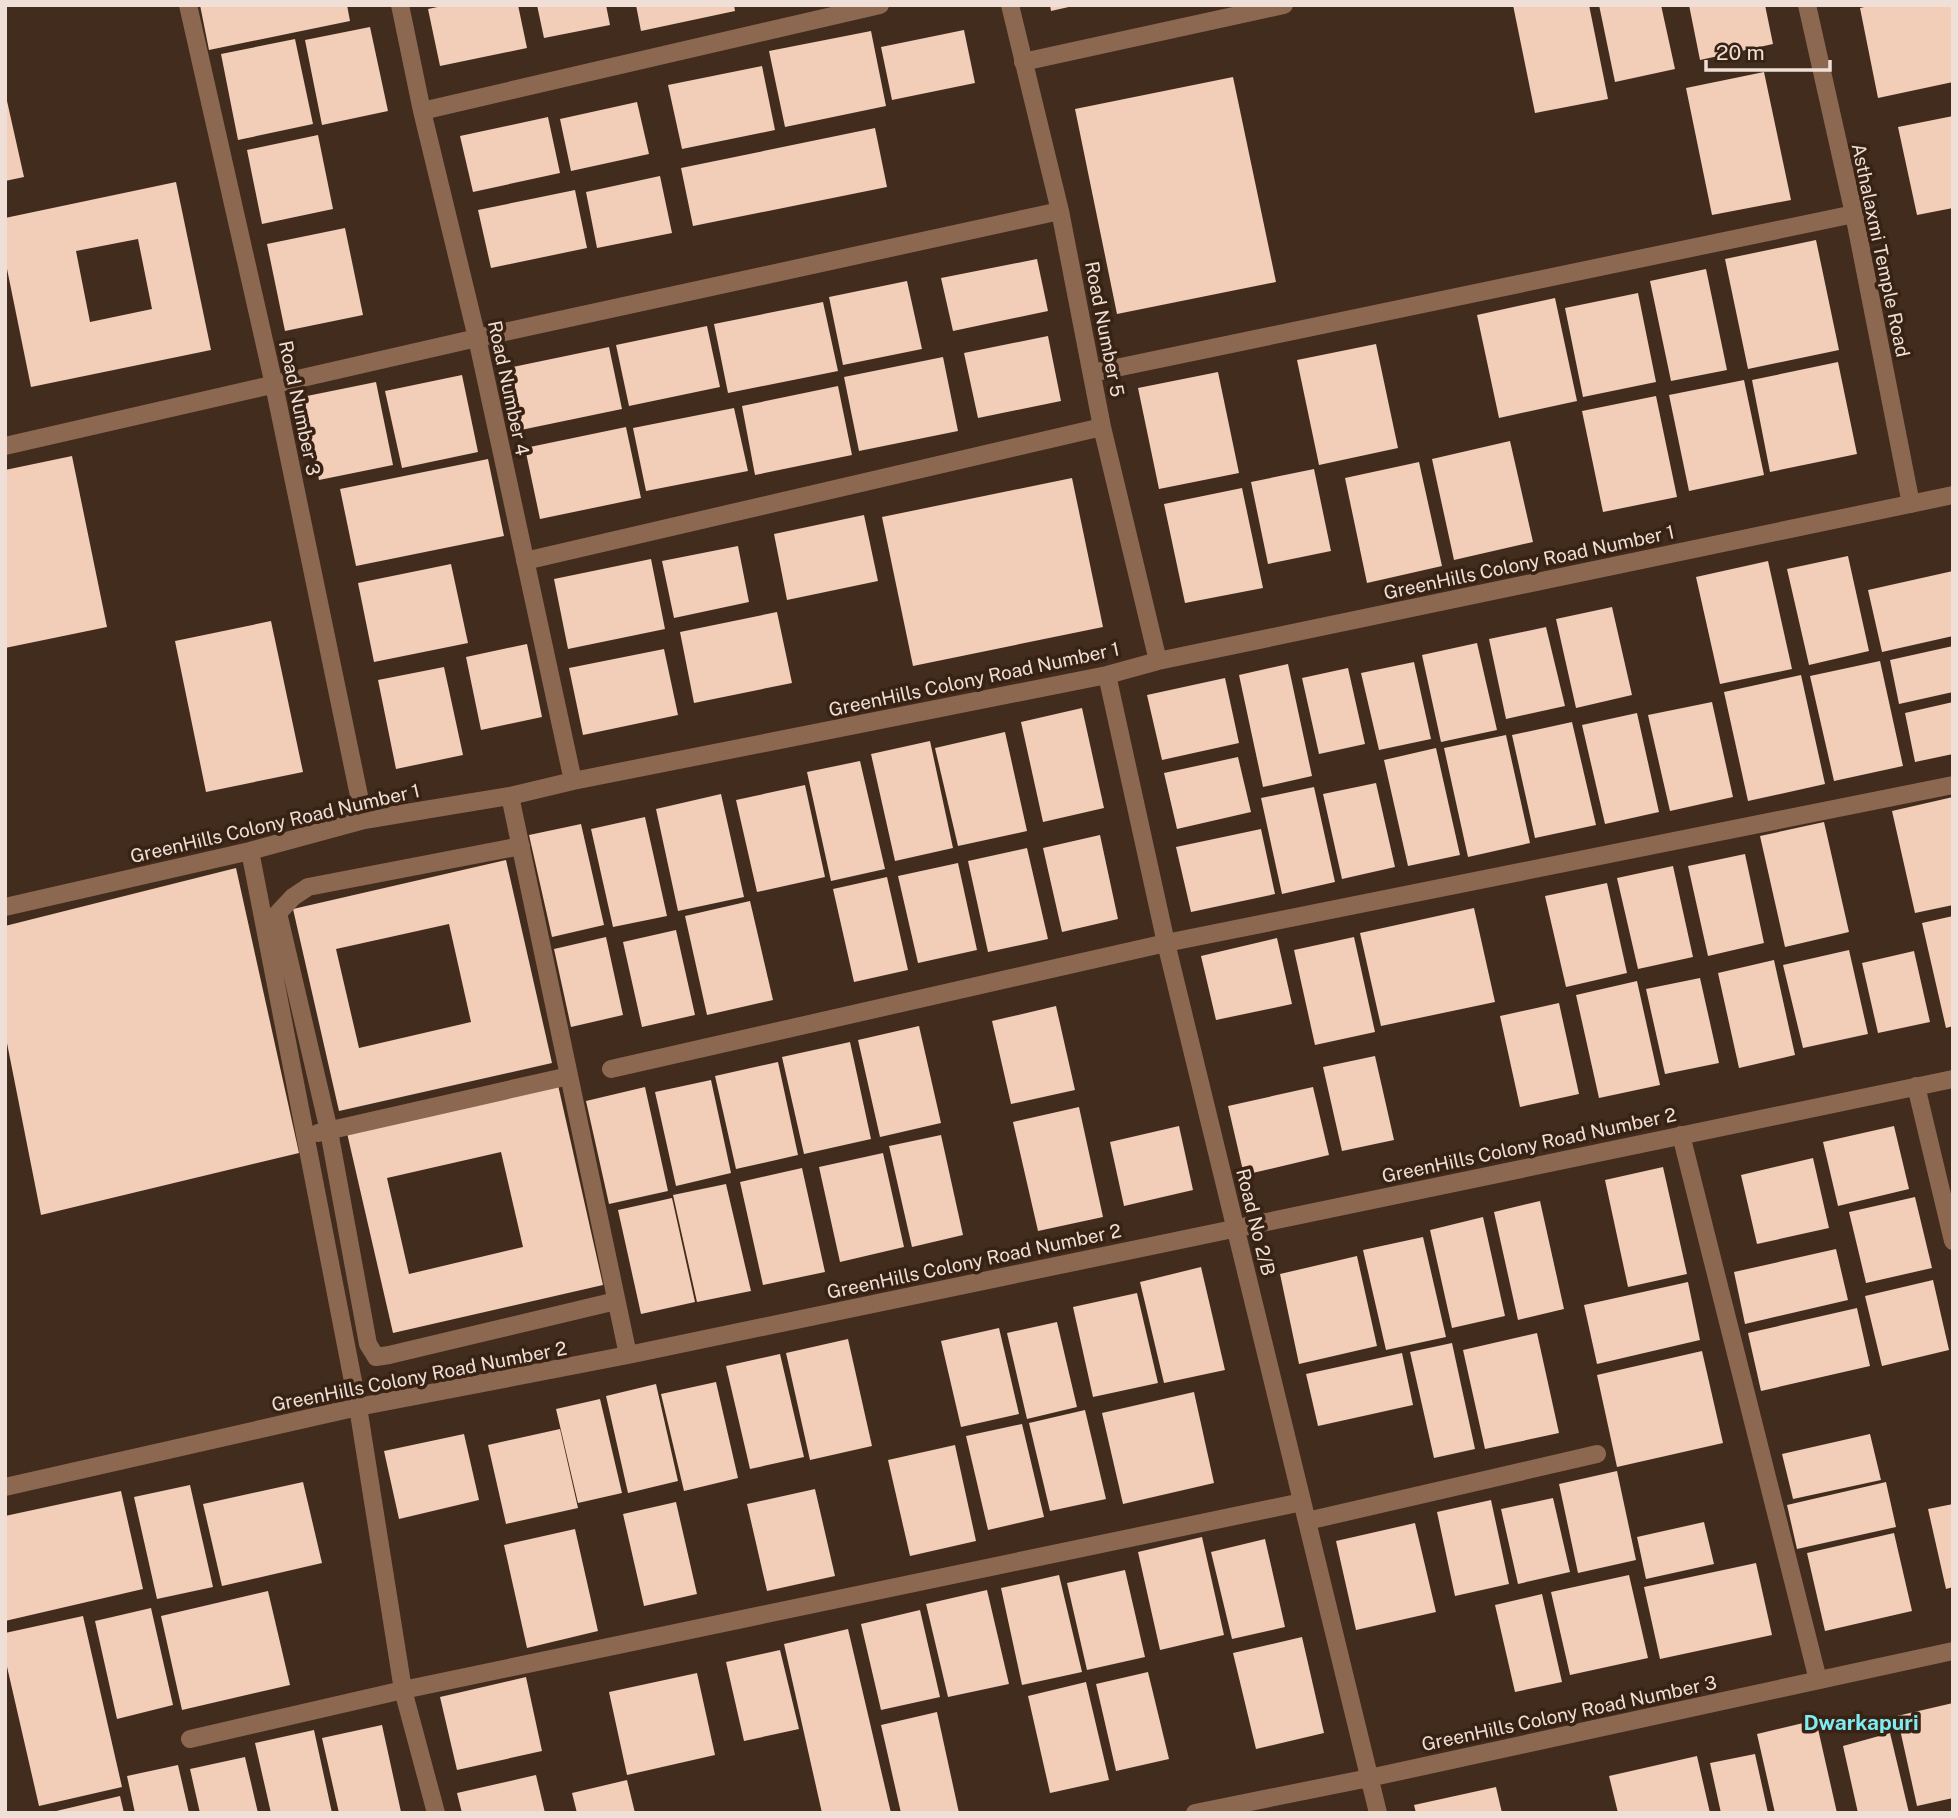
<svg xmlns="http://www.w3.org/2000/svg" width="1958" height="1818" font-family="'Public Sans',sans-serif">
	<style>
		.building { fill: #f2cdb7; fill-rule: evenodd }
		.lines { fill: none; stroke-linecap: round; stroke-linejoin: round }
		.minor { stroke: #8d6851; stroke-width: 18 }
		.labels { text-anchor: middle; stroke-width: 7; stroke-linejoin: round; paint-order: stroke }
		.street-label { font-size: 19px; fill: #efdfd6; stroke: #382214 }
		.neighbourhood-label { font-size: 21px; font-weight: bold; fill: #7febf3; stroke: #382214 }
	</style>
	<rect width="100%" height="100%" fill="#422c1e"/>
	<path class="building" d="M200,5H347L350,21L209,50Z
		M447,5H518L527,48L440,66L428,9Z
		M537,5H606L610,25L544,38Z
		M636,5H734L735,11L641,31Z
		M1050,5H1073V6L1051,11Z
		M1513,5H1589L1608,99L1535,113Z
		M1599,5H1661L1675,69L1615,82Z
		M1689,5H1765L1773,44L1700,60Z
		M1873,5H1953V82L1878,98L1860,8Z
		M370,27L388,111L322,125L305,40Z
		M964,30L975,83L892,100L881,47Z
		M871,31L886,106L785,127L769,51Z
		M295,39L313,124L238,140L221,54Z
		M762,66L775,130L682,149L668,85Z
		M1764,72L1791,200L1712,215L1686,88Z
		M1233,77L1276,282L1117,314L1075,109Z
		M5,92L24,177L5,181Z
		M637,102L649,154L571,171L560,119Z
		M1953,116V208L1917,215L1898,127Z
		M548,117L560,173L473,192L460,136Z
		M875,128L887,187L693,226L681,168Z
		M318,135L333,209L262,224L247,150Z
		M660,176L672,233L597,248L586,192Z
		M176,182L211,350L31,387L5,259V218ZM138,239L152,309L90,322L76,251Z
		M575,190L587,248L491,268L478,210Z
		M345,228L363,315L285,331L267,244Z
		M1816,240L1839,350L1748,369L1725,259Z
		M1037,259L1048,311L953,331L941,278Z
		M1706,269L1727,370L1671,381L1650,281Z
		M907,281L922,349L843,365L829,297Z
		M1638,293L1656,382L1583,397L1565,308Z
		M1555,298L1577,401L1499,418L1477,315Z
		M823,302L838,371L728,393L714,324Z
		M707,326L720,387L629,406L616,345Z
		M1048,336L1061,401L978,418L964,353Z
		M1376,344L1398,448L1319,465L1297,360Z
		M609,347L622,409L516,431L503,369Z
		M943,357L958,431L859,451L844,377Z
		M1838,362L1857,454L1770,472L1752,380Z
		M1218,372L1239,473L1159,489L1138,388Z
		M462,375L478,452L402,468L385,391Z
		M1744,380L1764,475L1689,491L1669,395Z
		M376,382L393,465L319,480L302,397Z
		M838,386L852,455L755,475L742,406Z
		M1656,396L1677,497L1603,512L1582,411Z
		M734,408L748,471L646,491L633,428Z
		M626,427L641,498L540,519L525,448Z
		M1510,441L1533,542L1454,560L1432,459Z
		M72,456L107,627L5,648V470Z
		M488,459L504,536L356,566L340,489Z
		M1419,462L1442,566L1367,583L1345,478Z
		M1314,469L1331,551L1268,564L1251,482Z
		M1072,478L1103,627L913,666L882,517Z
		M1242,488L1263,588L1185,603L1164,504Z
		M864,515L878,581L787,600L774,534Z
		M738,546L749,602L674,618L662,561Z
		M1848,556L1869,651L1809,665L1787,569Z
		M651,559L665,629L568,649L554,579Z
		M1768,561L1792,669L1720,684L1696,577Z
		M451,564L468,643L374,662L358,583Z
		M1953,571V636L1882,652L1868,590Z
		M1612,607L1632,695L1576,708L1556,619Z
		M777,612L792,683L694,703L680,632Z
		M271,621L303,772L206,792L175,641Z
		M1546,627L1565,706L1506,719L1489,639Z
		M1477,643L1497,730L1441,742L1422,655Z
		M527,644L542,717L481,730L466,657Z
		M1953,646V692L1899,704L1890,660Z
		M664,649L678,715L583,735L569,668Z
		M1880,661L1903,766L1834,781L1810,676Z
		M1414,662L1431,739L1379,750L1361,673Z
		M1288,664L1312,776L1263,787L1239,675Z
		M444,667L463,755L396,769L378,680Z
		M1348,668L1365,744L1319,754L1302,678Z
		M1801,675L1825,784L1748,801L1724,692Z
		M1225,678L1239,743L1162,760L1147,695Z
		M1712,702L1733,797L1670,811L1648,715Z
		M1953,702V754L1915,762L1905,713Z
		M1082,708L1104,808L1043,822L1021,722Z
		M1637,713L1659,812L1605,824L1582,725Z
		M1572,722L1596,825L1535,838L1512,735Z
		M1005,732L1027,831L958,846L935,748Z
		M1506,735L1530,843L1468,857L1444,748Z
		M930,741L953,848L895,861L871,754Z
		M1436,748L1460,855L1408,866L1384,760Z
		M1238,757L1251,812L1177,829L1164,773Z
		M860,761L885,869L831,881L807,772Z
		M1376,783L1395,867L1342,879L1323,794Z
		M805,785L825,877L757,892L736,800Z
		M1314,787L1335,882L1282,894L1261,798Z
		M721,794L744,897L678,911L656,809Z
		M1953,797V905L1915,913L1892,811Z
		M645,817L667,916L613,927L591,829Z
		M1824,822L1849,932L1785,947L1760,836Z
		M581,824L604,925L552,937L529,835Z
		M1261,829L1275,894L1191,912L1176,847Z
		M1100,835L1118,919L1062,932L1043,848Z
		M1027,848L1048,939L988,952L968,861Z
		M1745,854L1764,943L1708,956L1688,866Z
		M506,860L552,1063L339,1111L293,909ZM449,924L471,1022L359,1048L336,949Z
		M958,863L977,950L918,963L898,876Z
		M1673,866L1693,957L1638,969L1617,878Z
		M236,868L299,1153L41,1215L5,1033V926Z
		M887,877L908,970L854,982L833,889Z
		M1607,883L1627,973L1566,987L1545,896Z
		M750,901L773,1000L707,1015L685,916Z
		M1474,908L1495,1002L1381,1026L1360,933Z
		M1953,916V1026L1946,1028L1922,923Z
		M676,930L695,1015L642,1027L623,942Z
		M606,937L623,1015L571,1027L554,949Z
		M1354,937L1375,1032L1315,1045L1294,950Z
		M1277,938L1292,1004L1216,1020L1201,956Z
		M1849,950L1868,1034L1803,1048L1783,965Z
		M1914,951L1930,1022L1878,1033L1862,963Z
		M1774,960L1795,1055L1739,1068L1718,973Z
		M1700,978L1719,1063L1665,1074L1646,989Z
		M1637,981L1660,1085L1599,1098L1576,995Z
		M1559,1003L1579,1094L1520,1107L1500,1016Z
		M1056,1006L1075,1090L1011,1104L992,1021Z
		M919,1026L941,1123L880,1137L858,1040Z
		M850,1042L871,1139L804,1154L782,1057Z
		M1375,1056L1394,1140L1342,1151L1323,1067Z
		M778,1062L798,1155L736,1169L715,1076Z
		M711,1080L731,1173L676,1186L655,1092Z
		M558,1085L603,1285L393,1333L347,1133ZM501,1152L523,1247L409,1274L387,1178Z
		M645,1087L668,1191L609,1204L586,1101Z
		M1313,1087L1329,1155L1244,1175L1228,1106Z
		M1079,1107L1103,1217L1038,1231L1013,1122Z
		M1179,1126L1193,1190L1124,1206L1110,1142Z
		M1894,1126L1909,1189L1838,1206L1823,1142Z
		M941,1135L963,1235L912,1247L889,1146Z
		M883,1153L904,1247L840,1262L819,1167Z
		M1813,1158L1829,1228L1757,1244L1741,1175Z
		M1663,1167L1687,1274L1628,1287L1605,1180Z
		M802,1168L825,1272L763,1285L740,1182Z
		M726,1184L751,1291L697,1302L673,1195Z
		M1915,1197L1932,1268L1866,1283L1849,1212Z
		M672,1198L695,1302L641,1314L618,1210Z
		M1540,1201L1564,1309L1518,1320L1494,1212Z
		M1483,1217L1505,1316L1452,1328L1430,1230Z
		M1423,1237L1446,1337L1386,1350L1363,1250Z
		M1836,1249L1848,1300L1745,1324L1734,1272Z
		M1357,1256L1377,1346L1299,1364L1280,1274Z
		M1201,1267L1225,1370L1164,1383L1140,1282Z
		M1933,1280L1949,1350L1882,1366L1865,1296Z
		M1688,1282L1700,1340L1597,1364L1584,1305Z
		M1137,1293L1158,1383L1093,1397L1073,1307Z
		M1857,1308L1870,1366L1761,1391L1748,1333Z
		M1057,1322L1077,1407L1027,1419L1007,1333Z
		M999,1328L1019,1414L961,1427L941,1341Z
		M1537,1333L1559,1433L1485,1449L1463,1350Z
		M848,1339L872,1446L810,1460L786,1353Z
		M1452,1343L1475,1449L1434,1458L1410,1352Z
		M1702,1351L1723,1443L1617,1467L1597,1375Z
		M1402,1353L1413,1405L1318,1426L1306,1374Z
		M780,1354L804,1457L750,1469L726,1366Z
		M716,1382L738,1478L684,1491L661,1394Z
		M656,1384L678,1481L628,1493L606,1396Z
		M1194,1392L1214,1483L1123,1504L1102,1413Z
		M600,1399L622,1493L578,1503L556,1409Z
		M1085,1410L1106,1499L1050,1511L1029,1423Z
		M1022,1424L1044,1517L988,1530L966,1436Z
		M560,1429L578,1508L506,1524L488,1445Z
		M464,1434L479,1500L399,1519L384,1451Z
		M1870,1434L1881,1480L1793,1499L1782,1454Z
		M955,1445L976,1541L910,1556L888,1460Z
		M1617,1471L1636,1560L1578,1573L1559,1484Z
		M303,1482L322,1563L222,1586L203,1504Z
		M1886,1482L1896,1527L1797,1549L1787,1505Z
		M190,1485L213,1587L157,1599L134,1497Z
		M815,1489L835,1576L767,1591L747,1504Z
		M121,1491L143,1589L5,1621V1516Z
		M1553,1498L1570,1572L1518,1584L1501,1509Z
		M1491,1500L1509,1584L1455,1596L1437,1512Z
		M676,1502L697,1594L644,1606L623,1514Z
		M1953,1504V1587L1946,1589L1928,1509Z
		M1704,1522L1714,1564L1646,1579L1637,1537Z
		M1415,1523L1436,1612L1356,1630L1336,1541Z
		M575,1529L598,1631L527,1648L504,1545Z
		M1894,1533L1912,1611L1825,1631L1807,1553Z
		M1202,1537L1224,1635L1160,1650L1138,1552Z
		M1265,1539L1285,1627L1232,1639L1211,1552Z
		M1756,1563L1772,1635L1660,1659L1644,1587Z
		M1125,1570L1145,1657L1087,1670L1067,1583Z
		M1059,1575L1082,1672L1022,1685L1001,1588Z
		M1629,1575L1648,1658L1570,1675L1551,1592Z
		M987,1590L1009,1684L948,1697L926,1604Z
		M268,1591L290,1685L182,1710L161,1616Z
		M1542,1594L1562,1682L1515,1692L1495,1605Z
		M151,1608L173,1705L117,1719L95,1621Z
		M920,1610L940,1697L881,1710L861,1624Z
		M83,1616L122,1787L39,1806L5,1658V1633Z
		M848,1629L891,1813H822L784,1644Z
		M1302,1637L1324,1733L1256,1749L1233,1653Z
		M780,1650L799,1729L744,1741L726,1662Z
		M1148,1672L1169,1759L1116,1771L1096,1684Z
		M697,1673L715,1755L627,1775L609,1692Z
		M526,1677L542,1751L457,1770L440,1697Z
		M1086,1682L1109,1780L1050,1793L1028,1696Z
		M1953,1703V1798L1917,1806L1897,1716Z
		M937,1712L959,1813H901L881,1725Z
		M1816,1720L1837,1813H1775L1757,1734Z
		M382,1725L401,1812L339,1813L322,1738Z
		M314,1730L332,1813H271L255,1743Z
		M1890,1733L1909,1813H1858L1843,1746Z
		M1755,1754L1768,1813H1721L1710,1763Z
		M1697,1756L1710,1813H1618L1609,1776Z
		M245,1757L258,1813H200L190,1769Z
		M178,1765L189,1813H135L127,1776Z
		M536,1775L545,1813H462L457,1793Z
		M627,1780L635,1813H577L572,1793Z
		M1496,1787L1502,1813H1416L1414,1805Z
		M120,1796L124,1813H52V1812Z"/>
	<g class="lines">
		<path class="minor" d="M188,5L274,385L364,820
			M400,5L422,111L477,338L573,781
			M1010,5L1060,211L1102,427L1158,661
			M1807,5L1854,214L1911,504
			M1023,62L1284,5
			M422,111L880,5
			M1092,373L1854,214
			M5,446L477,338L1060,211
			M525,561L1102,427
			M1107,675L1166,943L1378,1813
			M510,796L628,1355
			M521,846L308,887L293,897L278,913L329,1131L368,1344L376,1357L389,1355L616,1301
			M250,851L358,1407L403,1690L436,1813
			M5,907L250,851L364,820L510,796L573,781L1107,675L1158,661L1953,495
			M611,1069L1166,943L1953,785
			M1916,1086L1953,1241
			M318,1133L569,1076
			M1681,1135L1818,1680
			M5,1487L358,1407L628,1355L1953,1079
			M1307,1521L1597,1454
			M190,1739L403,1690L1302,1502
			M1195,1813L1369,1778L1953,1651"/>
	</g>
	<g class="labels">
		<g class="street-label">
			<text transform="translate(1881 250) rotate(78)" y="7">Asthalaxmi Temple Road</text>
			<text transform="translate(1105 329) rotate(79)" y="7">Road Number 5</text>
			<text transform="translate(509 388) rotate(78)" y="7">Road Number 4</text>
			<text transform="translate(300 408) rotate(78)" y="7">Road Number 3</text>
			<text transform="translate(1529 562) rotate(-12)" y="7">GreenHills Colony Road Number 1</text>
			<text transform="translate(974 679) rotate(-12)" y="7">GreenHills Colony Road Number 1</text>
			<text transform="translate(275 823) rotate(-13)" y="7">GreenHills Colony Road Number 1</text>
			<text transform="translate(1529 1145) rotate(-12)" y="7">GreenHills Colony Road Number 2</text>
			<text transform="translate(1256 1222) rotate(76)" y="7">Road No 2/B</text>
			<text transform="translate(974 1261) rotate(-12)" y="7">GreenHills Colony Road Number 2</text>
			<text transform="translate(419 1376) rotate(-11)" y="7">GreenHills Colony Road Number 2</text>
			<text transform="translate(1569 1713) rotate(-12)" y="7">GreenHills Colony Road Number 3</text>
		</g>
		<g class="neighbourhood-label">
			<text x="1861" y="1730">Dwarkapuri</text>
		</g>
	</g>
	<rect width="1958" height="1818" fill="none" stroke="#efdfd6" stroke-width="14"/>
	<path d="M1706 60v10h124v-10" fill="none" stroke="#efdfd6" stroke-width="3.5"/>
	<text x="1716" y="60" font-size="21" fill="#efdfd6" stroke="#382214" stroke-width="5" paint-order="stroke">20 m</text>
</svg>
